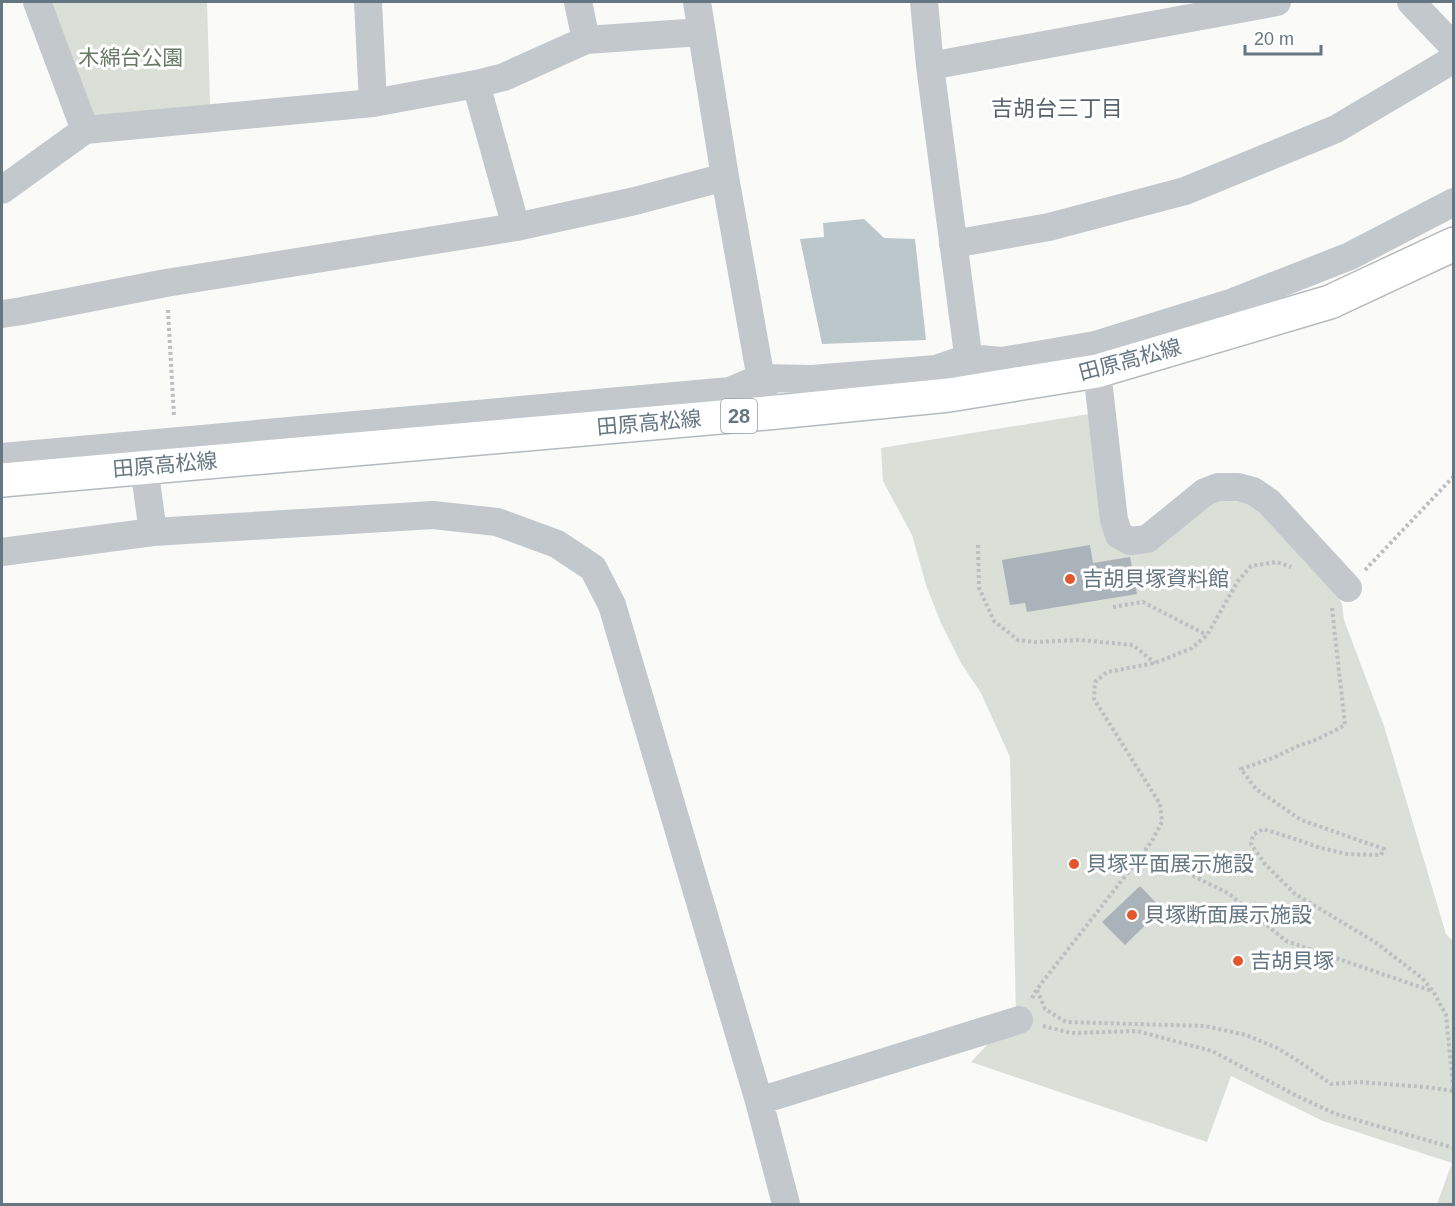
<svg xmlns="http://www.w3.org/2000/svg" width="1455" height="1206" font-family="Helvetica,'Noto Sans JP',sans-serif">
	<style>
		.green { fill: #dadfd7 }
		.water { fill: #bbc7cb }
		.building { fill: #aab3b9 }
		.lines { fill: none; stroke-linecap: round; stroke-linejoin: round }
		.primary-casing { stroke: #b5babe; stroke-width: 36 }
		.path { stroke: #bbbfc2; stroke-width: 4; stroke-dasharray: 3 3; stroke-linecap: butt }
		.street { stroke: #c3c8cc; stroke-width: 28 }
		.primary { stroke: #fff; stroke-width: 33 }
		.poi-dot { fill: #e4572e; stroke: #fff; stroke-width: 2 }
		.labels { text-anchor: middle; stroke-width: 6; stroke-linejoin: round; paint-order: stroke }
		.shield { fill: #fff; stroke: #939fa8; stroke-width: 1.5 }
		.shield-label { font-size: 20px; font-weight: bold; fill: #657683 }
		.park-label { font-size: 21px; fill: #687a64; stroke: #fff }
		.street-label { font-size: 21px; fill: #657683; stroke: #fff }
		.poi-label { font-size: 21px; fill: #657683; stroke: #fff; text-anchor: start }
		.neighbourhood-label { font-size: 22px; fill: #57646e; stroke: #fff }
	</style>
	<rect width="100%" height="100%" fill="#fafaf8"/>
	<path class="green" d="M47,2H207L210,105L92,120Z
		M1089,414L1102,528L1125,548L1217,498L1258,505L1332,586L1342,604L1344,620L1384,726L1446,934L1453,941V1204H1437L1452,1163L1323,1121L1231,1076L1207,1142L971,1062L1016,1014L1010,757L981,693L961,663L941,623L926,585L912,535L883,481L881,448Z"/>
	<path class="water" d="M864,219L884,238L915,239L926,340L822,344L800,239L824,237L823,223Z"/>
	<path class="building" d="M1090,545L1093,563L1130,557L1137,594L1027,612L1025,603L1010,605L1002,560Z
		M1140,886L1162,909L1125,945L1102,922Z"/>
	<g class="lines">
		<g class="primary-casing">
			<path id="primary" d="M2,480L767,413L949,395L1097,371L1330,302L1454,244"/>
		</g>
		<path class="path" d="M168,310L174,416
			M978,545L979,588L994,621L1018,640L1036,642L1080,640L1133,645L1155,663
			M1365,570L1454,476
			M1113,607L1143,602L1207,635
			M1332,608L1345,725L1318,739L1298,746L1273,758L1241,769L1256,789L1301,820L1384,849L1381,855L1347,854L1321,848L1289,837L1263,829L1253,835L1251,844L1265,864L1295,894L1375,942L1422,978L1433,991L1446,1015L1454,1095
			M1144,852L1228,893L1286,941L1432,991
			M1037,990L1045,1009L1066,1022L1205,1026L1246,1035L1277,1048L1300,1062L1331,1084L1358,1082L1426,1087L1453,1091
			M1032,998L1037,989L1144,852L1153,839L1162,822L1160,804L1094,699L1095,682L1107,672L1155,663L1192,648L1207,635L1238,581L1251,566L1277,562L1291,567
			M1043,1026L1071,1033L1137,1031L1212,1051L1297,1096L1336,1114L1454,1148"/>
		<path class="street" d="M37,2L85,130
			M368,2L373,103
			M578,2L586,40
			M697,2L725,177L764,396
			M924,2L930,66L971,377
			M1411,2L1454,47
			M930,66L1277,2
			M476,84L516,227
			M2,190L85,130L373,103L476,84L504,77L586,40L701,32
			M953,244L1049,227L1185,191L1336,129L1454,59
			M2,314L22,311L166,283L516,227L635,201L725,177
			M1097,371L1114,520L1119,535L1130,541L1147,539L1205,492L1218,487H1238L1253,491L1269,502L1348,588
			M2,457L730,391L761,378L812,379L936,369L968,358L1002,361L1095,345L1233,302L1350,256L1454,202
			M144,467L153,532
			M2,552L153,532L433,515L497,522L557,544L593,568L612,605L759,1101L786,1204
			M759,1101L1019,1020"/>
		<use href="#primary" class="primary"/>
	</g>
	<g class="poi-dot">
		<circle cx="1070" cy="579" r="6"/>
		<circle cx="1074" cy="864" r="6"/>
		<circle cx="1132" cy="915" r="6"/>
		<circle cx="1238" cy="961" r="6"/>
	</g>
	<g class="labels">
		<rect class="shield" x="721" y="399" width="36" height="34" rx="4.5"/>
		<g class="shield-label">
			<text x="739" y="423">28</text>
		</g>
		<g class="park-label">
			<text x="131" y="65">木綿台公園</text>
		</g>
		<g class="street-label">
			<text transform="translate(1130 360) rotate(-15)" y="7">田原高松線</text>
			<text transform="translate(649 423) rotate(-5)" y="7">田原高松線</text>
			<text transform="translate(165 465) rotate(-5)" y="7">田原高松線</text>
		</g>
		<g class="poi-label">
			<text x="1082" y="586">吉胡貝塚資料館</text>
			<text x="1086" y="871">貝塚平面展示施設</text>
			<text x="1144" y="922">貝塚断面展示施設</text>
			<text x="1250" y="968">吉胡貝塚</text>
		</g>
		<g class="neighbourhood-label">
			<text x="1057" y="116">吉胡台三丁目</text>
		</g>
	</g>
	<rect width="1455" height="1206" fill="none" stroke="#657683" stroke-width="6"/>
	<path d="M1245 45v9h76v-9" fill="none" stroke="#657683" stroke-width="3"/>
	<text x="1254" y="45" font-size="18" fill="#657683" stroke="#ffffff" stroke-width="4.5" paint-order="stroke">20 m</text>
</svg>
